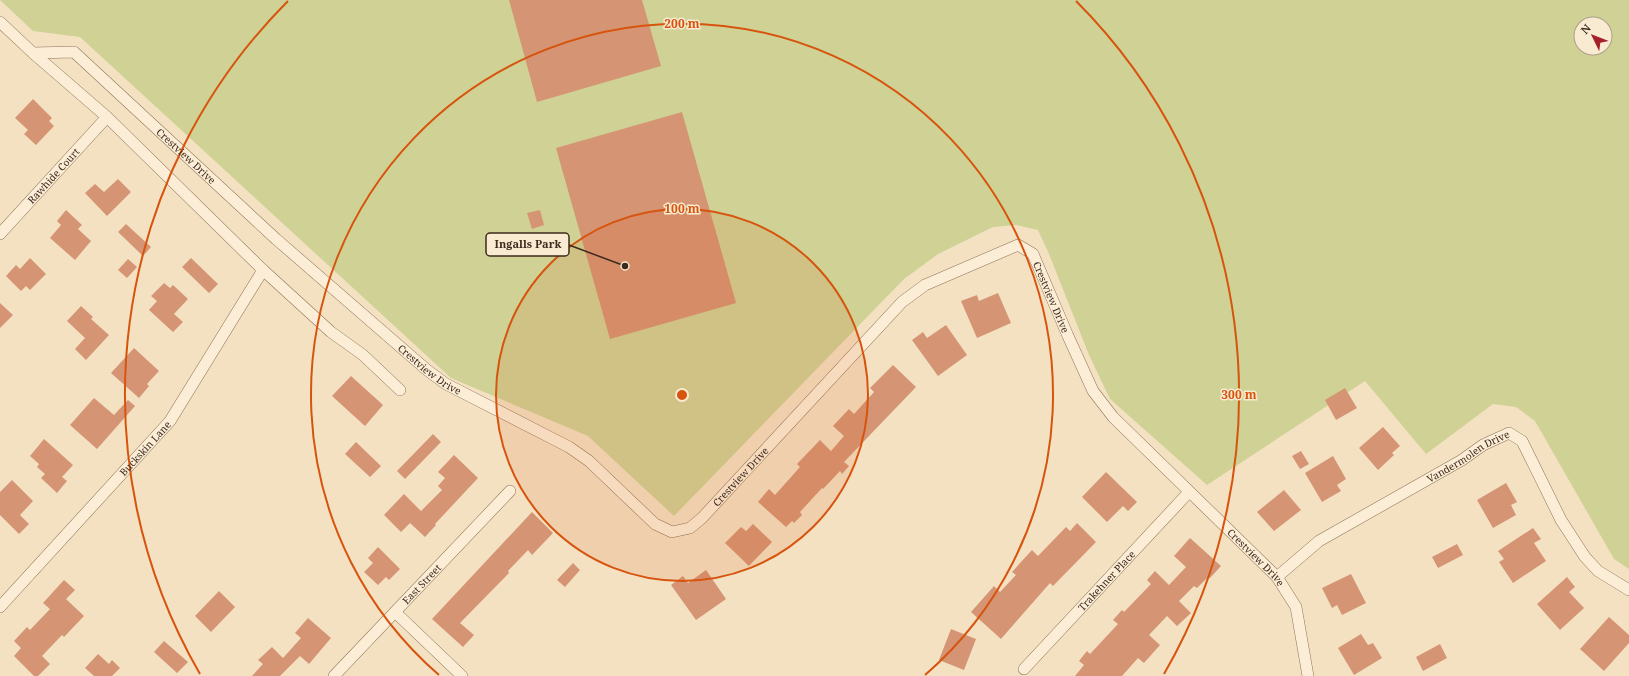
<svg xmlns="http://www.w3.org/2000/svg" width="1629" height="676" font-family="'Noto Serif',serif">
	<style>
		.green { fill: #cfd294; fill-rule: evenodd }
		.building { fill: #d59574 }
		.lines { fill: none; stroke-linecap: round; stroke-linejoin: round }
		.street-casing { stroke: #8f7157; stroke-width: 12 }
		.street { stroke: #fceed6; stroke-width: 11 }
		.ring { fill: none; stroke: #d7540e; stroke-width: 2 }
		.labels { text-anchor: middle; stroke-width: 3; stroke-linejoin: round; paint-order: stroke }
		.street-label { font-size: 10px; fill: #3d2a1d; stroke: #f9ebd2 }
		.centre { fill: #d7540e; stroke: #f9ebd2; stroke-width: 2 }
		.ring-label { font-size: 12px; text-anchor: middle; font-weight: bold; fill: #d7540e; stroke: #f9ebd2; stroke-width: 3; stroke-linejoin: round; paint-order: stroke }
		.leader { fill: none; stroke: #3d2a1d; stroke-width: 1.5 }
		.callout-dot { fill: #3d2a1d; stroke: #f9ebd2; stroke-width: 1.5 }
		.callout { fill: #f9ebd2; stroke: #3d2a1d; stroke-width: 1.5 }
		.callout-label { font-size: 11px; text-anchor: middle; font-weight: bold; fill: #3d2a1d }
	</style>
	<rect width="100%" height="100%" fill="#f3e1c2"/>
	<path class="green" d="M0,0H1629V569L1614,559L1535,421L1516,407L1493,404L1426,454L1365,381L1207,485L1110,399L1089,355L1049,254L1038,230L1016,225L993,227L938,254L904,279L674,516L588,436L451,378L80,37L33,31ZM1581,24H1605V48H1581Z"/>
	<path class="building" d="M509,0H642L661,66L537,102Z
		M33,99L52,118L49,121L54,126L36,145L24,134L28,130L15,118Z
		M682,112L736,303L610,339L556,148Z
		M118,179L131,192L107,216L85,193L95,184L104,192Z
		M66,210L82,225L78,229L91,241L75,260L50,238L61,225L57,221Z
		M540,210L544,225L532,229L527,213Z
		M126,224L151,247L143,256L118,232Z
		M30,258L46,274L30,290L26,286L21,291L6,276L16,265L20,269Z
		M191,258L218,284L209,293L182,267Z
		M128,259L137,267L127,278L118,270Z
		M164,283L170,288L173,285L188,299L174,314L183,322L173,332L149,310L157,301L151,296Z
		M998,293L1011,323L977,338L961,301L977,295L979,301Z
		M0,303L13,315L0,328Z
		M81,306L93,317L91,319L109,335L86,360L75,349L85,338L67,321Z
		M946,325L967,355L938,376L912,340L923,332L927,338Z
		M134,348L159,371L147,384L149,386L139,398L111,373Z
		M893,365L916,387L844,462L849,466L842,474L840,471L823,489L822,488L800,512L802,515L794,523L792,521L786,527L758,502L769,489L775,495L800,467L797,464L820,440L831,451L844,436L833,426L849,409L854,414L874,392L870,388Z
		M351,376L383,405L365,426L332,396Z
		M1345,388L1357,408L1336,420L1325,400Z
		M94,398L114,415L128,400L135,406L97,449L70,425Z
		M1383,427L1400,446L1392,453L1394,455L1378,470L1359,448Z
		M433,434L441,442L405,479L397,471Z
		M44,439L73,465L62,477L67,481L57,493L41,478L45,474L37,467L39,464L30,456Z
		M356,442L381,466L370,477L345,454Z
		M1301,451L1309,464L1300,469L1292,456Z
		M454,455L478,478L435,524L436,525L425,537L410,523L401,532L384,515L404,494L421,511L442,490L438,486L445,478L438,472Z
		M1333,456L1346,479L1337,485L1341,491L1322,502L1305,473Z
		M1106,472L1137,502L1128,511L1123,506L1107,522L1082,497Z
		M12,480L33,501L20,515L29,524L19,534L0,515V492Z
		M1506,483L1517,502L1511,505L1516,515L1493,528L1477,500Z
		M1284,490L1301,510L1274,531L1257,512Z
		M532,512L553,533L532,555L528,550L508,571L509,573L460,623L474,635L463,647L432,619Z
		M1077,523L1096,542L1053,586L1050,583L1001,639L971,612L994,586L1000,592L1016,575L1012,572L1032,550L1038,556L1066,527L1070,531Z
		M753,524L772,542L749,566L725,543L741,527L746,531Z
		M1533,528L1541,539L1534,543L1546,561L1513,583L1499,562L1504,559L1498,551Z
		M1190,538L1221,566L1210,578L1208,577L1197,588L1194,586L1179,601L1191,613L1177,626L1167,616L1149,635L1160,645L1144,663L1138,658L1122,676H1075L1084,665L1079,661L1087,651L1090,654L1118,624L1113,620L1122,610L1124,612L1151,584L1147,580L1155,571L1169,585L1186,567L1174,556Z
		M1457,544L1463,555L1438,568L1432,557Z
		M378,547L400,569L389,580L386,577L378,585L364,572L373,563L368,558Z
		M573,563L580,570L565,587L557,580Z
		M706,570L726,599L696,620L671,585L683,576L688,583Z
		M1351,574L1366,603L1342,615L1337,605L1332,608L1322,588Z
		M1567,577L1575,587L1569,592L1584,608L1560,630L1537,604Z
		M64,580L75,590L66,599L84,616L64,637L62,635L42,656L50,664L38,676H34L14,656L21,648L14,641L27,627L30,630L50,609L43,603Z
		M219,591L235,607L211,632L195,616Z
		M1609,617L1629,635V643L1604,671L1580,649Z
		M308,618L331,638L309,664L300,656L280,676H252L263,664L258,660L272,647L283,658L301,638L295,633Z
		M951,629L976,639L964,670L939,660Z
		M1361,634L1368,645L1373,643L1382,658L1354,675L1338,648Z
		M164,641L188,662L177,673L154,652Z
		M1440,644L1447,658L1423,671L1416,657Z
		M98,654L109,664L112,660L120,668L112,676H94L85,668Z"/>
	<g class="lines">
		<g class="street-casing">
			<g id="street">
				<path d="M0,22L33,53L107,117L263,270L331,332L363,355L400,390"/>
				<path id="s1" d="M33,53L74,52L276,239L427,370L446,384L569,447L589,461L655,524L672,532L690,528L702,518L902,302L925,285L1018,245L1033,254L1068,336L1093,391L1113,417L1277,577L1296,607L1308,676"/>
				<path id="s2" d="M0,234L107,117"/>
				<path id="s3" d="M1277,577L1319,541L1462,460L1483,445L1509,433L1522,441L1561,520L1585,557L1598,571L1629,590"/>
				<path id="s4" d="M0,607L170,421L263,270"/>
				<path d="M395,612L462,676"/>
				<path id="s5" d="M1024,669L1189,492"/>
				<path id="s6" d="M334,676L510,491"/>
			</g>
		</g>
		<use href="#street" class="street"/>
	</g>
	<circle cx="682" cy="395" r="186" fill="#d7540e" fill-opacity=".12"/>
	<g class="ring">
		<circle cx="682" cy="395" r="186"/>
		<path d="M439 675A371 371 0 1 1 925 675"/>
		<path d="M200 674A557 557 0 0 1 288 1M1076 1A557 557 0 0 1 1164 674"/>
	</g>
	<g class="labels">
		<g class="street-label">
			<text dy="4" stroke="none"><textPath href="#s1" startOffset="194">Crestview Drive</textPath></text>
			<text dy="4" stroke="none"><textPath href="#s2" startOffset="79">Rawhide Court</textPath></text>
			<text dy="4" stroke="none"><textPath href="#s1" startOffset="1335">Crestview Drive</textPath></text>
			<text dy="4" stroke="none"><textPath href="#s1" startOffset="518">Crestview Drive</textPath></text>
			<text dy="4" stroke="none"><textPath href="#s4" startOffset="215">Buckskin Lane</textPath></text>
			<text dy="4" stroke="none"><textPath href="#s3" startOffset="227">Vandermolen Drive</textPath></text>
			<text dy="4" stroke="none"><textPath href="#s1" startOffset="903">Crestview Drive</textPath></text>
			<text dy="4" stroke="none"><textPath href="#s1" startOffset="1671">Crestview Drive</textPath></text>
			<text dy="4" stroke="none"><textPath href="#s5" startOffset="121">Trakehner Place</textPath></text>
			<text dy="4" stroke="none"><textPath href="#s6" startOffset="127">East Street</textPath></text>
		</g>
	</g>
	<circle cx="682" cy="395" r="6" class="centre"/>
	<g class="ring-label">
		<text x="682" y="28">200 m</text>
		<text x="682" y="213">100 m</text>
		<text x="1239" y="399">300 m</text>
	</g>
	<path class="leader" d="M625 266L569 245"/>
	<circle class="callout-dot" cx="625" cy="266" r="4"/>
	<rect class="callout" x="486" y="233" width="83" height="23" rx="4"/>
	<g class="callout-label">
		<text x="528" y="248">Ingalls Park</text>
	</g>
	<g transform="translate(1593 36) rotate(313)"><circle r="19" fill="#f9ebd2" stroke="#ae9e8a"/>
	<path d="M0-3L7 15L0 10L-7 15Z" fill="#a4202a"/>
	<text y="-6" font-size="11" font-weight="bold" text-anchor="middle" fill="#3d2a1d">N</text>
	</g>
</svg>
